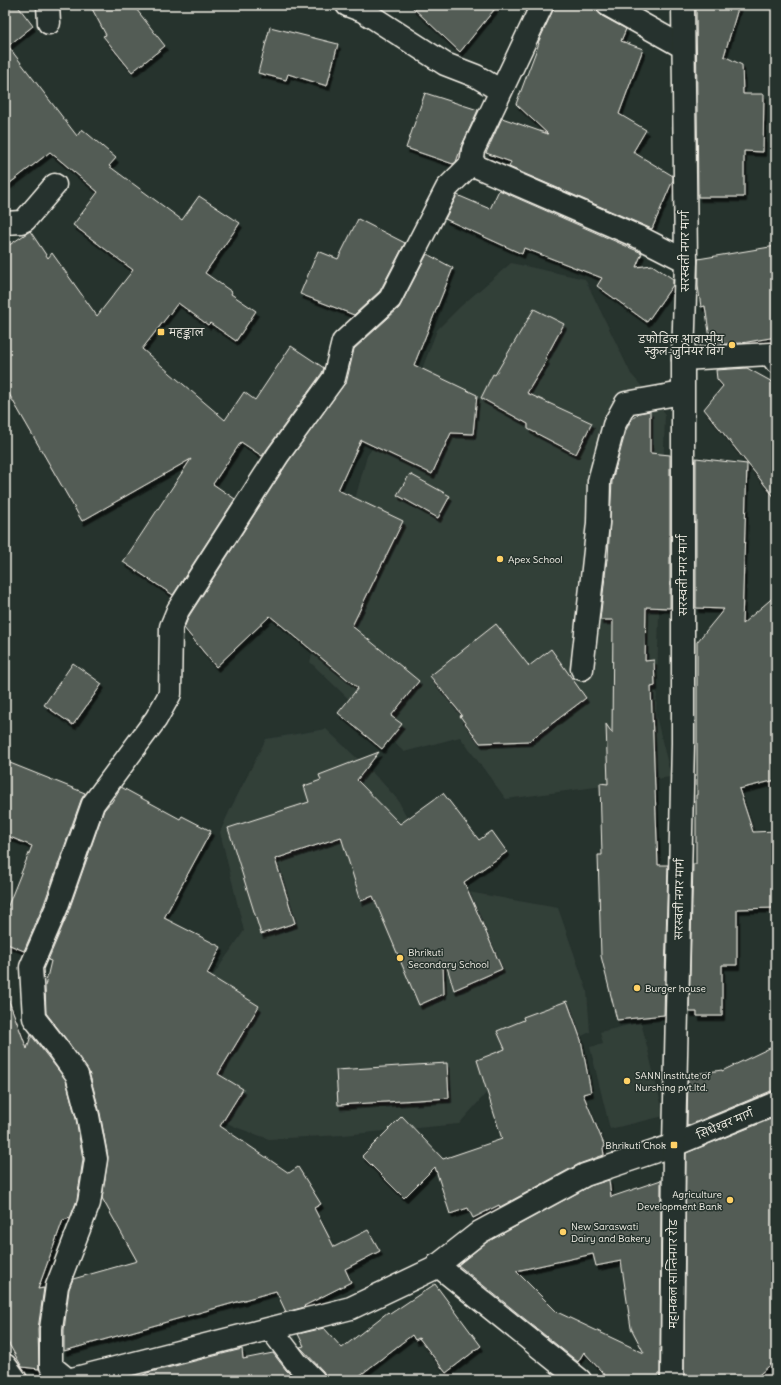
<svg xmlns="http://www.w3.org/2000/svg" width="781" height="1385" font-family="Delius,'Playpen Sans Deva',sans-serif">
	<style>
		.built { fill: #333f39 }
		.building { fill: #525c55; stroke: #f4f1e8; fill-rule: evenodd; filter: url(#shadow) }
		.lines { fill: none; stroke-linecap: round; stroke-linejoin: round }
		.minor-casing { stroke: #f4f1e8; stroke-width: 25 }
		.major-casing { stroke: #f4f1e8; stroke-width: 25 }
		.minor { stroke: #26332d; stroke-width: 22 }
		.major { stroke: #26332d; stroke-width: 22 }
		.poi-dot { fill: #ffd166; stroke: #26332d; stroke-width: 1.5 }
		.labels { text-anchor: middle; stroke-width: 3; stroke-linejoin: round; paint-order: stroke }
		.street-label { font-size: 10px; fill: #f4f1e8; stroke: #26332d }
		.poi-label { font-size: 10px; fill: #f4f1e8; stroke: #26332d; text-anchor: start }
	</style>
	<defs>
		<filter id="shadow"><feDropShadow dx="2.5" dy="4.5" stdDeviation="0" flood-color="#0009"/></filter>
	</defs>
	<rect width="100%" height="100%" fill="#26332d"/>
	<filter id="ink" filterUnits="userSpaceOnUse"><feTurbulence type="fractalNoise" baseFrequency=".025" numOctaves="2"/><feDisplacementMap in="SourceGraphic" scale="8" xChannelSelector="R" yChannelSelector="G"/><feConvolveMatrix kernelMatrix="1 2 1 2 8 2 1 2 1" color-interpolation-filters="sRGB"/></filter>
	<g filter="url(#ink)">
		<path class="built" d="M511,263L585,279L631,374L665,413L656,716L671,777L506,799L460,737L404,752L310,662L367,456L417,382L437,330L461,306Z
			M326,729L380,780L398,800L425,853L457,890L558,908L587,991L590,1032L562,1046L489,1090L459,1124L343,1135L269,1139L238,1128L153,1090L151,1065L244,931L220,832L229,812L266,739Z
			M641,1022L664,1116L610,1129L590,1047L603,1044L600,1032Z"/>
		<path class="building" d="M5,5H17L33,26L8,46L77,136L82,129L116,158L109,166L182,220L199,196L240,223L205,273L232,292L231,294L256,311L236,341L210,323L208,325L178,303L142,349L225,420L244,392L255,400L291,346L324,368L322,373L262,456L241,442L213,484L235,499L173,595L123,562L191,459L82,521L5,387V248L30,231L48,258L52,253L97,316L133,270L73,225L98,192L50,152L5,187Z
			M90,5H133L165,46L132,72L103,36L106,35Z
			M410,5H498L460,52Z
			M554,5H596L597,11L602,16L626,29L621,41L643,49L619,114L646,130L633,152L673,176V180L652,229L509,167L511,162L486,153L502,118L548,134L516,104L539,43H538L553,10Z
			M696,5H739L724,56L742,65L743,94H764L763,152L744,151V197H698Z
			M270,27L338,44L327,86L288,74L286,80L258,73Z
			M425,93L478,110L462,145L456,162L453,164L406,148Z
			M499,190L642,253L636,267L652,265L673,279V285L647,322L597,286L602,278L524,248L522,254L445,219L457,195L490,209Z
			M358,219L405,243L380,291L354,315L300,294L318,251L338,259Z
			M776,246V337L742,343L711,345L705,306L701,307L698,286V259Z
			M427,254L453,268L414,365L477,395L473,434L451,433L432,474L361,440L338,490L403,521L352,626L419,681L391,716L402,724L382,749L338,713L358,688L270,616L216,667L184,628L189,616L288,462L345,383L346,384L354,349L399,308Z
			M534,309L564,324L545,359L547,360L527,393L592,423L576,454L528,429V424L481,398L493,374L495,375Z
			M747,368L776,384V499L704,409L723,386L717,379L716,370Z
			M650,411V453L670,455V608L646,607L645,661L654,660L655,686L651,687L658,865H668L664,1015L617,1020L601,956L598,855H602L600,783L608,784L606,724L612,733L613,620H600L607,559H608L612,481L626,430L631,420L639,413Z
			M696,458L747,464L742,624L776,595V780L739,789L753,832L776,831V908L737,909V965H722V1016H697V1012H689L693,864H696V795H697V642L724,609L696,608Z
			M410,474L450,496L438,518L397,495Z
			M496,624L529,666L551,649L586,698L529,741L480,743L460,716L462,715L430,676Z
			M73,663L102,684L73,725L44,705Z
			M379,752L357,780L400,824L443,793L479,840L492,831L507,852L464,882L502,969L454,990L446,964H443L444,994L419,1005L373,896L361,901L341,837L275,859L295,923L261,934L228,828L309,802L304,786L321,780L319,775Z
			M5,761L85,793L81,800L44,904L24,951L5,943V913L32,846L5,835Z
			M121,787L180,819L182,816L211,831L164,918L221,947L207,974L259,1006L218,1074L243,1089L220,1126L289,1173L298,1167L321,1204L314,1208L334,1247L368,1230L380,1251L345,1269L351,1282L304,1306L305,1307L286,1312L276,1291L64,1351V1330L69,1289L73,1279L137,1261L102,1198L108,1157L100,1113L89,1072L66,1039L46,1013L45,986L51,961L48,960L68,913L104,810L110,803H111Z
			M7,996L27,1049L31,1035L66,1080L76,1119L83,1159L77,1200L70,1218L63,1220L38,1289L44,1288L38,1329L39,1369L22,1367L5,1337V997Z
			M567,1001L581,1040L591,1092L583,1094L605,1147L603,1148L604,1155L579,1164L500,1207L499,1205L473,1218L468,1208L450,1214L435,1167L404,1198L362,1156L402,1116L443,1159L502,1139L477,1060L505,1049L497,1031L524,1020L523,1017Z
			M776,1045V1091H771L687,1126L688,1075L722,1070V1071Z
			M447,1063L449,1098L338,1105L336,1070Z
			M776,1117V1360L753,1380H684L686,1153Z
			M609,1180L611,1197L661,1180L660,1380H609L584,1352L578,1362L458,1265L487,1242L590,1186ZM593,1254L596,1266L621,1261L631,1328L644,1353L557,1312L516,1271Z
			M435,1284L481,1346L446,1373L419,1338L415,1340L412,1335L354,1380H326V1376L323,1371L300,1347L304,1346L298,1334L324,1328L342,1348L388,1312L390,1314Z
			M242,1349L243,1359L273,1353L286,1370L296,1380H135L147,1373Z"/>
		<g class="lines">
			<g class="minor-casing">
				<path id="minor" d="M48,5L49,23
					M347,5L363,11L445,64L476,76L501,91
					M608,5L683,47
					M471,164L641,238L686,261
					M5,223L21,222L25,220L55,185
					M683,359L770,354L776,362
					M582,669L598,523L599,481L614,425L626,403L682,393
					M437,1265L580,1380
					M271,1329L296,1362L314,1380
					M5,1365L16,1380
					M68,1380L51,1366V1329L57,1286L89,1203L96,1159L88,1116L77,1075L56,1046L34,1018L31,967L56,909L93,804L156,719L170,694L171,627L178,610L278,455L334,378L343,342L390,299L447,188L471,164L473,150L542,5
					M68,1380L351,1308L433,1269L480,1232L585,1175L674,1145L776,1103"/>
			</g>
			<g class="major-casing">
				<path id="major" d="M672,1380L674,1145L683,743V359L686,261L683,5"/>
			</g>
			<use href="#minor" class="minor"/>
			<use href="#major" class="major"/>
		</g>
	</g>
	<g class="poi-dot">
		<rect x="157" y="328" width="8" height="8" rx="2"/>
		<circle cx="732" cy="345" r="4"/>
		<circle cx="500" cy="559" r="4"/>
		<circle cx="400" cy="958" r="4"/>
		<circle cx="637" cy="988" r="4"/>
		<circle cx="627" cy="1081" r="4"/>
		<rect x="670" y="1141" width="8" height="8" rx="2"/>
		<circle cx="730" cy="1200" r="4"/>
		<circle cx="563" cy="1232" r="4"/>
	</g>
	<g class="labels">
		<g class="street-label">
			<text transform="translate(685 251) rotate(-90)" y="4">सरस्वती नगर मार्ग</text>
			<text transform="translate(683 575) rotate(-90)" y="4">सरस्वती नगर मार्ग</text>
			<text transform="translate(679 899) rotate(-89)" y="4">सरस्वती नगर मार्ग</text>
			<text transform="translate(725 1124) rotate(-23)" y="4">सिधेश्वर मार्ग</text>
			<text transform="translate(673 1274) rotate(-90)" y="4">महानकल सान्तिनगर रोड</text>
		</g>
		<g class="poi-label">
			<text x="169" y="336">महङ्काल</text>
			<text x="724" y="343" text-anchor="end">डफोडिल आवासीय<tspan x="724" dy="12">स्कुल-जुनियर विंग</tspan></text>
			<text x="508" y="563">Apex School</text>
			<text x="408" y="956">Bhrikuti<tspan x="408" dy="12">Secondary School</tspan></text>
			<text x="645" y="992">Burger house</text>
			<text x="635" y="1079">SANN institute of<tspan x="635" dy="12">Nurshing pvt.ltd.</tspan></text>
			<text x="666" y="1149" text-anchor="end">Bhrikuti Chok</text>
			<text x="722" y="1198" text-anchor="end">Agriculture<tspan x="722" dy="12">Development Bank</tspan></text>
			<text x="571" y="1230">New Saraswati<tspan x="571" dy="12">Dairy and Bakery</tspan></text>
		</g>
	</g>
	<rect width="781" height="1385" fill="none" stroke="#26332d" stroke-width="20"/>
	<rect x="10" y="10" width="761" height="1365" fill="none" stroke="#f4f1e8" stroke-width="1.5" filter="url(#ink)"/>
</svg>
